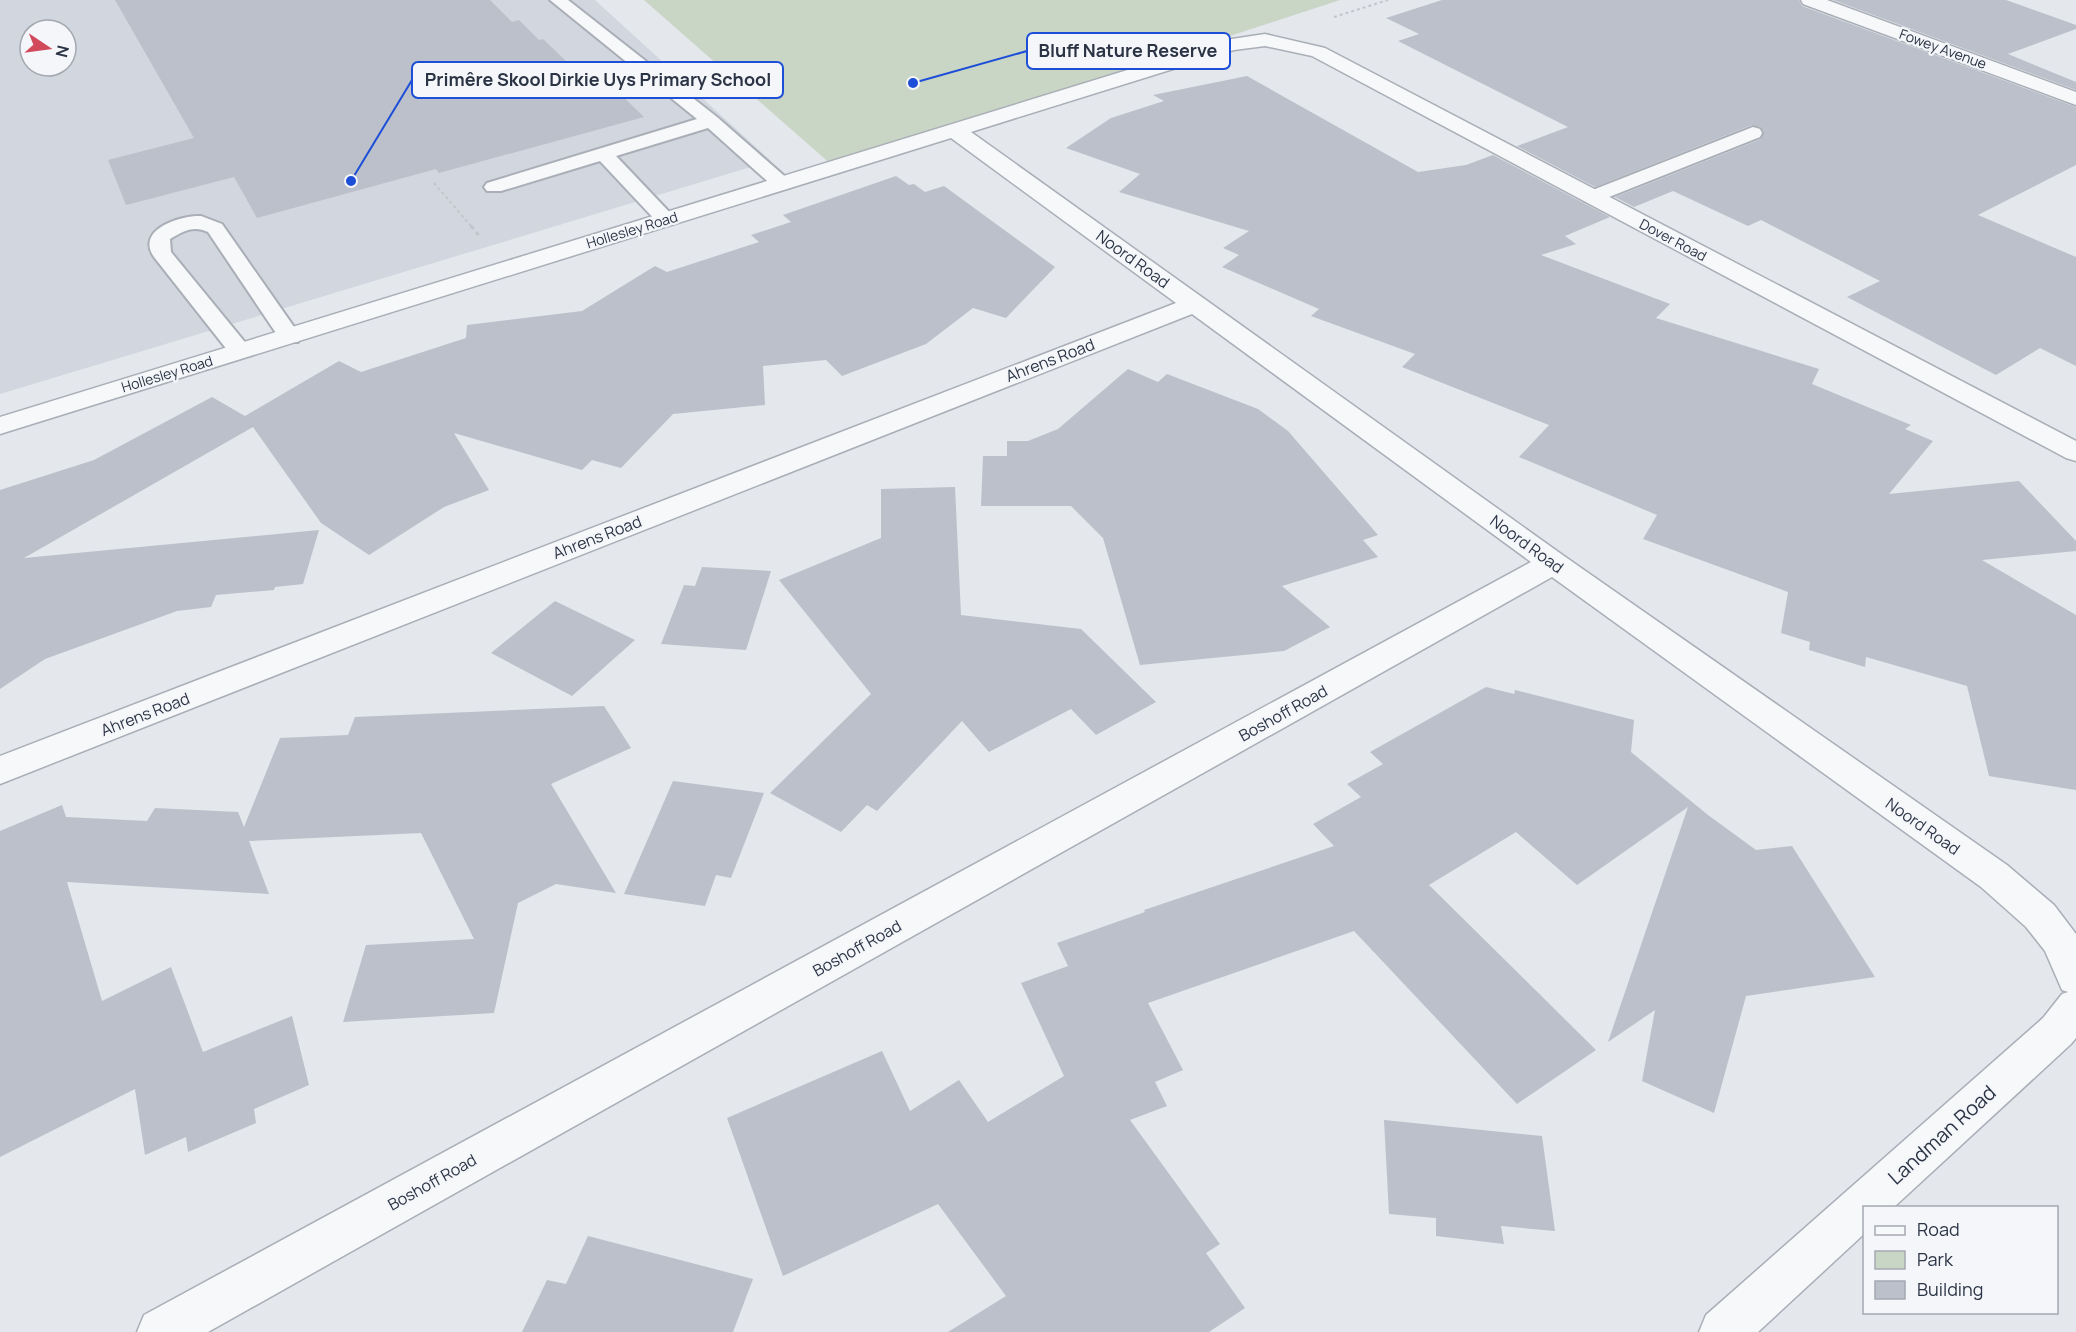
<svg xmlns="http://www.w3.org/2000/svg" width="2076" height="1332" font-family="Manrope,sans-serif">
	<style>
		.built { fill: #d2d6de; fill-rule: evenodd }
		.green { fill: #c9d6c5 }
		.building { fill: #bbc0ca }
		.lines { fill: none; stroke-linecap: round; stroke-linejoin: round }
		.service-casing { stroke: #a9aeb7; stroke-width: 4 }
		.minor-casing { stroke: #a9aeb7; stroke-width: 3 }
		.path-far1 { stroke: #c2c5cb; stroke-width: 2; stroke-dasharray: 3 3; stroke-linecap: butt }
		.path { stroke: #c2c5cb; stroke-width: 3; stroke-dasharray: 4 4; stroke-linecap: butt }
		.service { fill: #f7f8fa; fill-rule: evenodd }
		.minor { fill: #f7f8fa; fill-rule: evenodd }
		.labels { text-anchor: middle; stroke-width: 4.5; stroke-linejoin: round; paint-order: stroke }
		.far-street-label { font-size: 14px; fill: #2b3445; stroke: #f4f6f9 }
		.street-label { font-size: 16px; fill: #2b3445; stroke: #f4f6f9 }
		.near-street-label { font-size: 20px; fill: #2b3445; stroke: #f4f6f9 }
		.leader { fill: none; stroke: #1d4ed8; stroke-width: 2 }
		.callout-dot { fill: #1d4ed8; stroke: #f4f6f9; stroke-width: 2 }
		.callout { fill: #f4f6f9; stroke: #1d4ed8; stroke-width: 2 }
		.callout-label { font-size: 18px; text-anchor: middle; font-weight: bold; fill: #2b3445 }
	</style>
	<rect width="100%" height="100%" fill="#e4e7ec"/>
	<path class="built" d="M0,0H595L771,161L0,394ZM30,30H66V66H30Z"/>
	<path class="green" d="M644,0H1340L833,166Z"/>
	<path class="building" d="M115,0H490L512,22L519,20L539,40L543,39L590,84L606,80L644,117L439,173L436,169L257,218L234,177L126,205L108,160L194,138Z
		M1442,0H1799L1802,6L2076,107V165L1978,215L2076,257V366L2040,348L1996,375L1847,297L1880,281L1761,220L1748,226L1673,191L1634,207L1615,197L1761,139L1764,132L1761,127L1752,125L1595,187L1517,146L1568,127L1398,41L1419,34L1386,18Z
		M1833,0H2006L2076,25V29L2008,54L2076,82V90Z
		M1247,76L1418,172L1466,165L1493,155L1610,217L1565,236L1576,244L1541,255L1670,304L1656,318L1819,369L1812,384L1911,425L1905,429L1933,441L1889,494L2019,481L2076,541V551L1982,560L2076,615V790L1989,776L1967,686L1866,657L1865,667L1809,650L1810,642L1781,633L1788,592L1643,539L1657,515L1519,457L1549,425L1402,367L1415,354L1311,316L1319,309L1222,267L1239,255L1223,248L1249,231L1119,192L1140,174L1066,148L1111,118L1164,101L1153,95Z
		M896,176L909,185L914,184L925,192L944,186L1055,267L1006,318L973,308L926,344L842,376L826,360L763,366L765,405L673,414L621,468L592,460L582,470L454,433L489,490L444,507L369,555L321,523L253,427L24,558L319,530L303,584L275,587L274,590L216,595L211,607L177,611L45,659L0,689V490L94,460L212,397L245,416L339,361L361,372L466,338L467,325L582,311L655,266L667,272L759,242L751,235L791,222L783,215Z
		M1128,369L1158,382L1167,374L1258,409L1288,431L1378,535L1363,540L1378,557L1282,586L1330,627L1284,651L1140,665L1103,538L1071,506H981L983,456H1007V441H1028L1058,429Z
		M955,487L961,615L1081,629L1156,702L1096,735L1071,709L989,752L962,721L877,811L867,805L841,832L770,793L871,694L779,580L881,538V489Z
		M702,567L771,571L746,650L661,644L684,585L695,586Z
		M555,601L635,640L572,696L491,653Z
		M1486,687L1514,694L1515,690L1634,720L1631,752L1708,815L1756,850L1792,846L1875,977L1746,996L1714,1113L1642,1081L1655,1010L1608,1042L1688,807L1577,885L1516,832L1429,885L1596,1050L1517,1104L1354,931L1148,1003L1183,1070L1155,1082L1167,1106L1130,1120L1220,1244L1206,1253L1245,1308L1209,1332H948L1006,1296L938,1204L783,1276L727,1118L882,1051L910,1111L959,1080L988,1122L1064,1076L1021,983L1068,966L1057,943L1145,912L1144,910L1334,846L1313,824L1361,797L1347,784L1383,764L1370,752Z
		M604,706L631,748L551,784L616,893L556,884L518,903L494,1013L343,1022L366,945L474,939L421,833L249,841L269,894L67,882L102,1001L171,967L203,1052L292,1016L309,1085L254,1109L256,1123L188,1152L186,1137L145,1155L135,1089L0,1157V831L62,805L66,817L147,821L155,808L238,812L244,827L280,738L348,735L355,717Z
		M673,781L764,793L731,878L716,875L705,906L624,894Z
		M1384,1120L1542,1136L1555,1231L1501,1226L1504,1244L1436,1236V1218L1389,1214Z
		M588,1236L753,1279L733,1332H522L547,1280L566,1284Z"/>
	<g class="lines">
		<g class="service-casing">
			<path id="service" d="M550,0H568L717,117L789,180L792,184L789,188H775L708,128L616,156L673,216L676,220L673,224H659L600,161L501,191H487L484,187L487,183L697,119Z
				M1753,127L1760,129L1762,133L1760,137L1599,201H1585L1582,197L1585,193Z
				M201,216L222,224L301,337L298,342H282L208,232C194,225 183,231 170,239L171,252L248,346L251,351L248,356H232L154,257C135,230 180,215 201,216Z"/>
		</g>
		<g class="minor-casing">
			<path id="minor" d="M1801,0H1827L2076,92V105L1803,4Z
				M1265,34L1325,48L2076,441V461L2066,458L1312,56L1265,46L1234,50L971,132L1564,556L2007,865L2054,905L2076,934V1038L2071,1044L1893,1208H1864V1234L1758,1332H1699L1706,1315L2043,1018L2062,994L2068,992L2062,990L2045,951L2026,927L1981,887L1552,577L208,1332H137L144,1315L1531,562L1192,314L0,784V756L1176,303L951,138L0,434V417L1225,40Z"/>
		</g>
		<path class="path-far1" d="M1334,17L1388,0
			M434,183L472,227"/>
		<path class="path" d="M471,226L481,238"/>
		<use href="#service" class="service"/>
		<use href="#minor" class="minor"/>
	</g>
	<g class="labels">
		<g class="far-street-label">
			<text transform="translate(1943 49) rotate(20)" y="5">Fowey Avenue</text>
			<text transform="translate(632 230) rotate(-17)" y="5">Hollesley Road</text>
			<text transform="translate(1673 240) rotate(28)" y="5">Dover Road</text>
			<text transform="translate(167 374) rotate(-17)" y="5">Hollesley Road</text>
		</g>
		<g class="street-label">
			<text transform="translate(1133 259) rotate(36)" y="6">Noord Road</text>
			<text transform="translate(1050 360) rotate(-21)" y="6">Ahrens Road</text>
			<text transform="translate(597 537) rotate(-21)" y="6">Ahrens Road</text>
			<text transform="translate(1527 544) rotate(36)" y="6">Noord Road</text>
			<text transform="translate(1283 713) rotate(-29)" y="6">Boshoff Road</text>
			<text transform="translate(145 714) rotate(-21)" y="6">Ahrens Road</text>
			<text transform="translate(1923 826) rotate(35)" y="6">Noord Road</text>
			<text transform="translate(857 948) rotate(-29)" y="6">Boshoff Road</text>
			<text transform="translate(432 1182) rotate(-29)" y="6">Boshoff Road</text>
		</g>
		<g class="near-street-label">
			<text transform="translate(1942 1135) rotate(-42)" y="7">Landman Road</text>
		</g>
	</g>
	<path class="leader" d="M913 83L1027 51M351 181L412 80"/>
	<g class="callout-dot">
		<circle cx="913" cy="83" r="6"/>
		<circle cx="351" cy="181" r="6"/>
	</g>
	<g class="callout">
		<rect x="1027" y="33" width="203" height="36" rx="6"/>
		<rect x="412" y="62" width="371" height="36" rx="6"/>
	</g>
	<g class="callout-label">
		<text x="1128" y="57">Bluff Nature Reserve</text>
		<text x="598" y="86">Primêre Skool Dirkie Uys Primary School</text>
	</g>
	<rect x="1863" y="1206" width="195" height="108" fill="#f4f6f9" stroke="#a4a8b1" stroke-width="1.5"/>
	<rect x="1875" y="1226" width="30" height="9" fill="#f7f8fa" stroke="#a4a8b1" stroke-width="1.5"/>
	<text x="1917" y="1236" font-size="18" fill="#2b3445">Road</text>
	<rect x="1875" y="1251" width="30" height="18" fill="#c9d6c5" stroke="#a4a8b1" stroke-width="1.5"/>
	<text x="1917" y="1266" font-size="18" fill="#2b3445">Park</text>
	<rect x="1875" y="1281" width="30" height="18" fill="#bbc0ca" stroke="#a4a8b1" stroke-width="1.5"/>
	<text x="1917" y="1296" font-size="18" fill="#2b3445">Building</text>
	<g transform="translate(48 48) rotate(103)"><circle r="28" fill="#f4f6f9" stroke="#a4a8b1" stroke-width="1.5"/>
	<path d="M0-4.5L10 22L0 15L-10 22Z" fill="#d1495b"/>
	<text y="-9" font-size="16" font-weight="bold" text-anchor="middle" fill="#2b3445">N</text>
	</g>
</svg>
